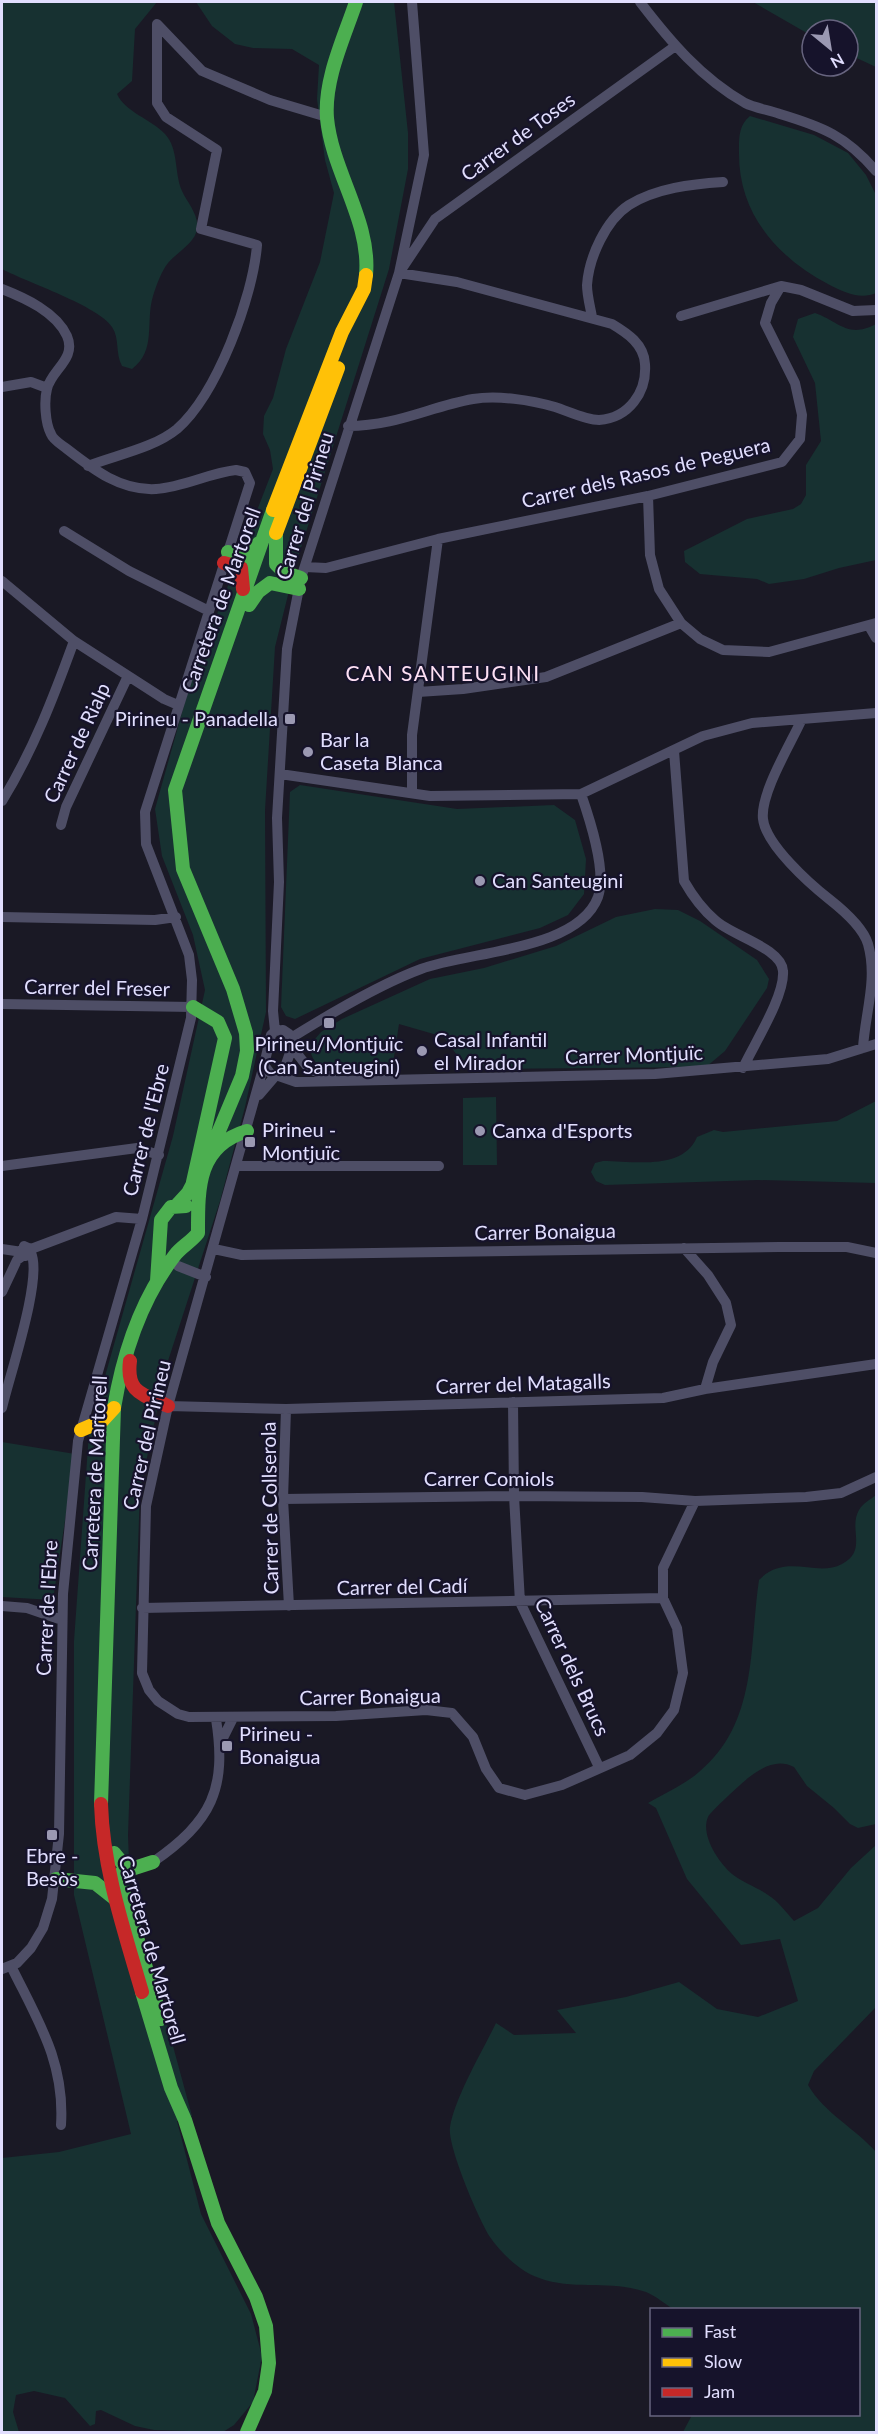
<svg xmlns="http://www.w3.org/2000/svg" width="878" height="2434" font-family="Lato,sans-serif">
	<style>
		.green { fill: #173131 }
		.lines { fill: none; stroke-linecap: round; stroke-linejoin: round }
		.street { stroke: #4e4e66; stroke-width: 10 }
		.fast { stroke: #4caf50; stroke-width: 14 }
		.slow { stroke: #ffc107; stroke-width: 14 }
		.jam { stroke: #c62828; stroke-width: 14 }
		.poi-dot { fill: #9b99b2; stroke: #16132b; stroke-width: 2 }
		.labels { text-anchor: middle; stroke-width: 4.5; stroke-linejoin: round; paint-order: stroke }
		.street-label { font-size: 20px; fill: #e1defe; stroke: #16132b }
		.poi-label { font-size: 20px; fill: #e1defe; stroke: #16132b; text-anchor: start }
		.neighbourhood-label { font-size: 21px; letter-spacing: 1.5px; fill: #fee0f4; stroke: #16132b }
	</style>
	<rect width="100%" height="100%" fill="#1a1925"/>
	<path class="green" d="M2,2H157L135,29L132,81L117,94C125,112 151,119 165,134C179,149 174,173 182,191C187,202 199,215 197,228C196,243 177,252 168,263C161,272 156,286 153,296C145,322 157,350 132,369L122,366C115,353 120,339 112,327C99,306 26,282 2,269Z
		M196,2H394L408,133V169L389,269L295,567L275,647L265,810L266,1012L245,1107L220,1201L167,1364L140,1490L128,1835L130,1888L192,2116L177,2121L201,2214L251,2314L262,2356L253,2402L234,2425L223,2432L154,2430L135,2426L101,2410L96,2411L95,2424L90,2426L65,2398L34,2391L16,2395L13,2412L19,2432H2V2158L59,2152L131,2134L74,1895V1641L89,1433L173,1136L205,990L193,935L162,856L155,809L190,684L273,469L270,450L263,434L264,416L273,398L286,349L320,262L334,193L325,160L317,99L319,65L292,49L253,48L235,44L212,26Z
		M753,2H876V67L848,54V30H812V36Z
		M750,116L814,135L848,153L866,175L876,195V293C860,300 843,292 828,284C777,257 739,214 739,154C739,139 738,126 750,116Z
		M815,313C840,322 848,339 876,324V560L839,568L804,579L769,584L757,579L700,574L685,562L684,551L747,519L793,509L801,504L806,495V465L821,441L815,383L793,337L798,319Z
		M300,785L457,809L554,805L575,820L586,859L584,894L568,915L540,928L420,959L295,1019L286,1016L281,1007L290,792Z
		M655,909L678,910L700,921L757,960L769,979L767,988L725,1051L706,1067L481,1069L459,1058L444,1037L399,1024L392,1070C366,1071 310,1084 310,1045L321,1032L342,1019L430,979L484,968L556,946L616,917Z
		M496,1097L497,1165H463V1098Z
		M876,1101V1183L758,1180L605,1185L596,1181L591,1172L595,1163L603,1161C633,1161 683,1171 697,1137L714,1130L723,1132L837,1121Z
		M2,1442L75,1454L53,1600L2,1597Z
		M876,1495V1824L858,1828L850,1824L834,1808L807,1786L794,1767C777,1758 761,1768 748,1778C742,1783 710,1812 708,1817C700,1835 719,1863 732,1874C743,1883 757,1887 768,1895C778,1901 786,1912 794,1921L818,1908L851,1868L876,1845V2007L814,2071L808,2085C824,2113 855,2128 876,2152V2432H683L692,2415L858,2414V2310L673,2309C665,2304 656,2296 646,2292C610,2279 570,2292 534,2276C518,2269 500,2252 490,2237C479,2220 447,2146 450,2127C455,2097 483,2050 496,2023L514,2035L576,2033L557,2010L626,1997L679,1982L717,2009L758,2017L798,2001L780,1939L741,1945L687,1879L656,1808L648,1803C665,1793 684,1785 699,1772C758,1723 749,1648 759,1580C786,1552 816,1578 842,1564C868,1550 848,1529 859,1510C863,1503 870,1500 876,1495Z"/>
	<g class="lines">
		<path class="street" d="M412,2L424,155L399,273L301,578L287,649L277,818L279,882L273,1011L275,1031L271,1035L264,1065L270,1073L296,1082L655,1074L828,1059L876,1044
			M640,2C670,41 701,78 745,103C755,108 769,110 780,114C823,127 846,136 876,171
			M2,289C25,298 56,312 67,336C77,359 51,370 47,389C44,400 45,423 51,434C53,440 62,445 67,449C94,470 121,491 156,489C184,487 209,473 236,470L245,472L250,483L145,812L146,844L189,955L192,980L191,1018L142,1219L78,1441L63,1594L59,1834L52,1899L43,1928L31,1948L17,1963L2,1969
			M681,316L781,286
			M592,317C590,306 587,295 587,285C589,257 606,220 629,205C656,188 692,184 723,182
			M2,387L31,382L47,388
			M348,426C396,426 429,407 473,399C498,395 531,400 555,407C568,411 585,420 599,420C629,418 647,392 645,364C644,344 627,333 612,324L457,282L399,273L435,219L674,47
			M88,466C116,455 154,448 177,429C217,394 253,297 257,245L201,229L217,150L166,117L157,103V24L202,71L270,100L327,117
			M648,496L650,555L659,589L681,623L700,639L723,650L769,652L876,623
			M64,531L129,571L209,611
			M305,567L326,568L438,539L648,496L782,462L800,439L802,415L795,383L765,323L771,303L781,286L801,290L853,311L876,310
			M2,581L74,641L164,699L178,705
			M869,626L876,638
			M418,692L463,689L546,677L681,623
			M801,721C790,745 760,794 763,819C766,845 810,884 829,899C843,910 863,927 868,944C878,980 865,1013 863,1048
			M674,751L684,881C692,895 702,909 715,920C730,935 782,948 783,971C785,996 754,1044 743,1068
			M280,774L430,796L581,794L703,736L752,723L876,713
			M412,792V735L438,539
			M2,801C33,751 54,696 74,641
			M61,825L66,807L128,676
			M2,917L155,920L176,917
			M2,1004L193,1007
			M291,1038C328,1015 380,984 421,969C468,951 578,951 598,897C607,871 590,820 581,794
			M292,1047L309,1069L331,1077
			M264,1065L168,1406L146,1506L142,1673L149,1690L158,1701L178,1714L189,1717L336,1716L426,1710L452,1713L473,1737L486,1769L499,1788L525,1795L562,1785L630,1755L657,1733L674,1710L683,1673L677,1628L663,1598V1568L695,1501
			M259,1095L277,1074L284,1070L292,1047L289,1034L283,1030L275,1031
			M2,1166L137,1148L159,1155
			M236,1166H439
			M684,1248L708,1275L726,1303L731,1325L713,1362L705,1389
			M2,1249L22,1252L26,1256
			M214,1249L242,1255L779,1247H847L876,1253
			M22,1252L24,1246L31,1249L116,1217L142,1219
			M178,1266L206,1277
			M2,1292L17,1260L24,1255
			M513,1402L514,1496L520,1602L599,1767
			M168,1406L286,1409L663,1398L705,1389L876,1364
			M2,1408C9,1377 43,1278 31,1253
			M286,1409L283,1499L289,1606
			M283,1499L514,1496L642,1497L695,1501L806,1497L841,1493L876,1477
			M2,1606L27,1608L62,1620
			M142,1608L663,1598
			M220,1744L233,1718
			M153,1862C212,1821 227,1789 216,1719
			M11,1966C38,2021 65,2062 61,2125"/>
		<path class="fast" d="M356,2C344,38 324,79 327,118C332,172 371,221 366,275
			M276,534V564L284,572L301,578
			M228,552L245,557L259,543
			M249,605L258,592L270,583L299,589
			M193,1007L218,1022L225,1038L193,1182
			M211,1150L242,1076L247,1051L246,1033L233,989L183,869L175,790L273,510
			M177,1205L188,1193L197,1176
			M157,1281L161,1220L171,1207L186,1206
			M101,1804L114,1408C123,1354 141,1299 175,1255C181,1247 191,1242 198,1233C198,1188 197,1146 247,1131
			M114,1853L123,1864L135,1868
			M56,1879L95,1883L114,1898
			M124,1893L161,2019
			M118,1894L117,1880L122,1872L153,1862
			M142,1992L171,2088L185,2120L218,2223L256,2297L266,2326L269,2363L265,2391L247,2432"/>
		<path class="slow" d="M273,510L342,332L364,289L366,275
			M276,533L338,368
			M81,1430L102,1421L114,1408"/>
		<path class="jam" d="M224,563L241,568L243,589
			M130,1361C126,1393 142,1394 168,1406
			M101,1804C103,1869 124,1930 142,1992"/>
	</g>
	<g class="poi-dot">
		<rect x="284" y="713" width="12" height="12" rx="3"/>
		<circle cx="308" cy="752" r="6"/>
		<circle cx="480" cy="881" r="6"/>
		<rect x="323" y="1017" width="12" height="12" rx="3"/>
		<circle cx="422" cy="1051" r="6"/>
		<circle cx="480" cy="1131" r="6"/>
		<rect x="244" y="1136" width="12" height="12" rx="3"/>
		<rect x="221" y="1740" width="12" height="12" rx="3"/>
		<rect x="46" y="1829" width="12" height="12" rx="3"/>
	</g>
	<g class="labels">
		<g class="street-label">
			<text transform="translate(518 137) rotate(-36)" y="7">Carrer de Toses</text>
			<text transform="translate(646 473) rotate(-13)" y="7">Carrer dels Rasos de Peguera</text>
			<text transform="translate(305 506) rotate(-73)" y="7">Carrer del Pirineu</text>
			<text transform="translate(221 600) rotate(-70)" y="7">Carretera de Martorell</text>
			<text transform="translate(77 743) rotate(-65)" y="7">Carrer de Rialp</text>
			<text transform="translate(97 988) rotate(1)" y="7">Carrer del Freser</text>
			<text transform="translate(634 1055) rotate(-2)" y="7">Carrer Montjuïc</text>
			<text transform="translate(146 1130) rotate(-76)" y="7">Carrer de l'Ebre</text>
			<text transform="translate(545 1232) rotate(-1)" y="7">Carrer Bonaigua</text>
			<text transform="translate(523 1384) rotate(-2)" y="7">Carrer del Matagalls</text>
			<text transform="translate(147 1435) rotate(-77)" y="7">Carrer del Pirineu</text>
			<text transform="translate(95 1473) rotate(-87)" y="7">Carretera de Martorell</text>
			<text x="489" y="1486">Carrer Comiols</text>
			<text transform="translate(270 1508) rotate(-91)" y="7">Carrer de Collserola</text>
			<text transform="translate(402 1587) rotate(-1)" y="7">Carrer del Cadí</text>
			<text transform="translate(47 1608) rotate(-87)" y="7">Carrer de l'Ebre</text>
			<text transform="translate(572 1667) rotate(65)" y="7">Carrer dels Brucs</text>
			<text transform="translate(370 1697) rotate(-1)" y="7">Carrer Bonaigua</text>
			<text transform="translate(152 1950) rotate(74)" y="7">Carretera de Martorell</text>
		</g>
		<g class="poi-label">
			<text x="278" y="726" text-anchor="end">Pirineu - Panadella</text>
			<text x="320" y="747">Bar la<tspan x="320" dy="23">Caseta Blanca</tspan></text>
			<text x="492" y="888">Can Santeugini</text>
			<text x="434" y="1047">Casal Infantil<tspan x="434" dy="23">el Mirador</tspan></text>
			<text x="329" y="1051" text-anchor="middle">Pirineu/Montjuïc<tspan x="329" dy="23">(Can Santeugini)</tspan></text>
			<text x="262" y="1137">Pirineu -<tspan x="262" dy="23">Montjuïc</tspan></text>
			<text x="492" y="1138">Canxa d'Esports</text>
			<text x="239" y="1741">Pirineu -<tspan x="239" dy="23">Bonaigua</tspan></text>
			<text x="52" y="1863" text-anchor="middle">Ebre -<tspan x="52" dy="23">Besòs</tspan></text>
		</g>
		<g class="neighbourhood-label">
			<text x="443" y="681">CAN SANTEUGINI</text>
		</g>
	</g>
	<rect width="878" height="2434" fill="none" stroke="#e1defe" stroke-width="6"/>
	<rect x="650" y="2308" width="210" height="108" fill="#16132b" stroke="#67647f" stroke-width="1.5"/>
	<rect x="662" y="2328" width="30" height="9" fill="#4caf50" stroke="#67647f" stroke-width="1.5"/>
	<text x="704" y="2338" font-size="18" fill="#e1defe">Fast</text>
	<rect x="662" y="2358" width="30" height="9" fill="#ffc107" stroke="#67647f" stroke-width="1.5"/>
	<text x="704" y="2368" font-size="18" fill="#e1defe">Slow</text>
	<rect x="662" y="2388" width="30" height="9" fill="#c62828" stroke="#67647f" stroke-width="1.5"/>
	<text x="704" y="2398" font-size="18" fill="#e1defe">Jam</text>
	<g transform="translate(830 48) rotate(150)"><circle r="28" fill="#16132b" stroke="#67647f" stroke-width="1.5"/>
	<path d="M0-4.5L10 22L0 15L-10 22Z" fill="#9b99b2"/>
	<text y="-9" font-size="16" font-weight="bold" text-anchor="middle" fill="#e1defe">N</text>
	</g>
</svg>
